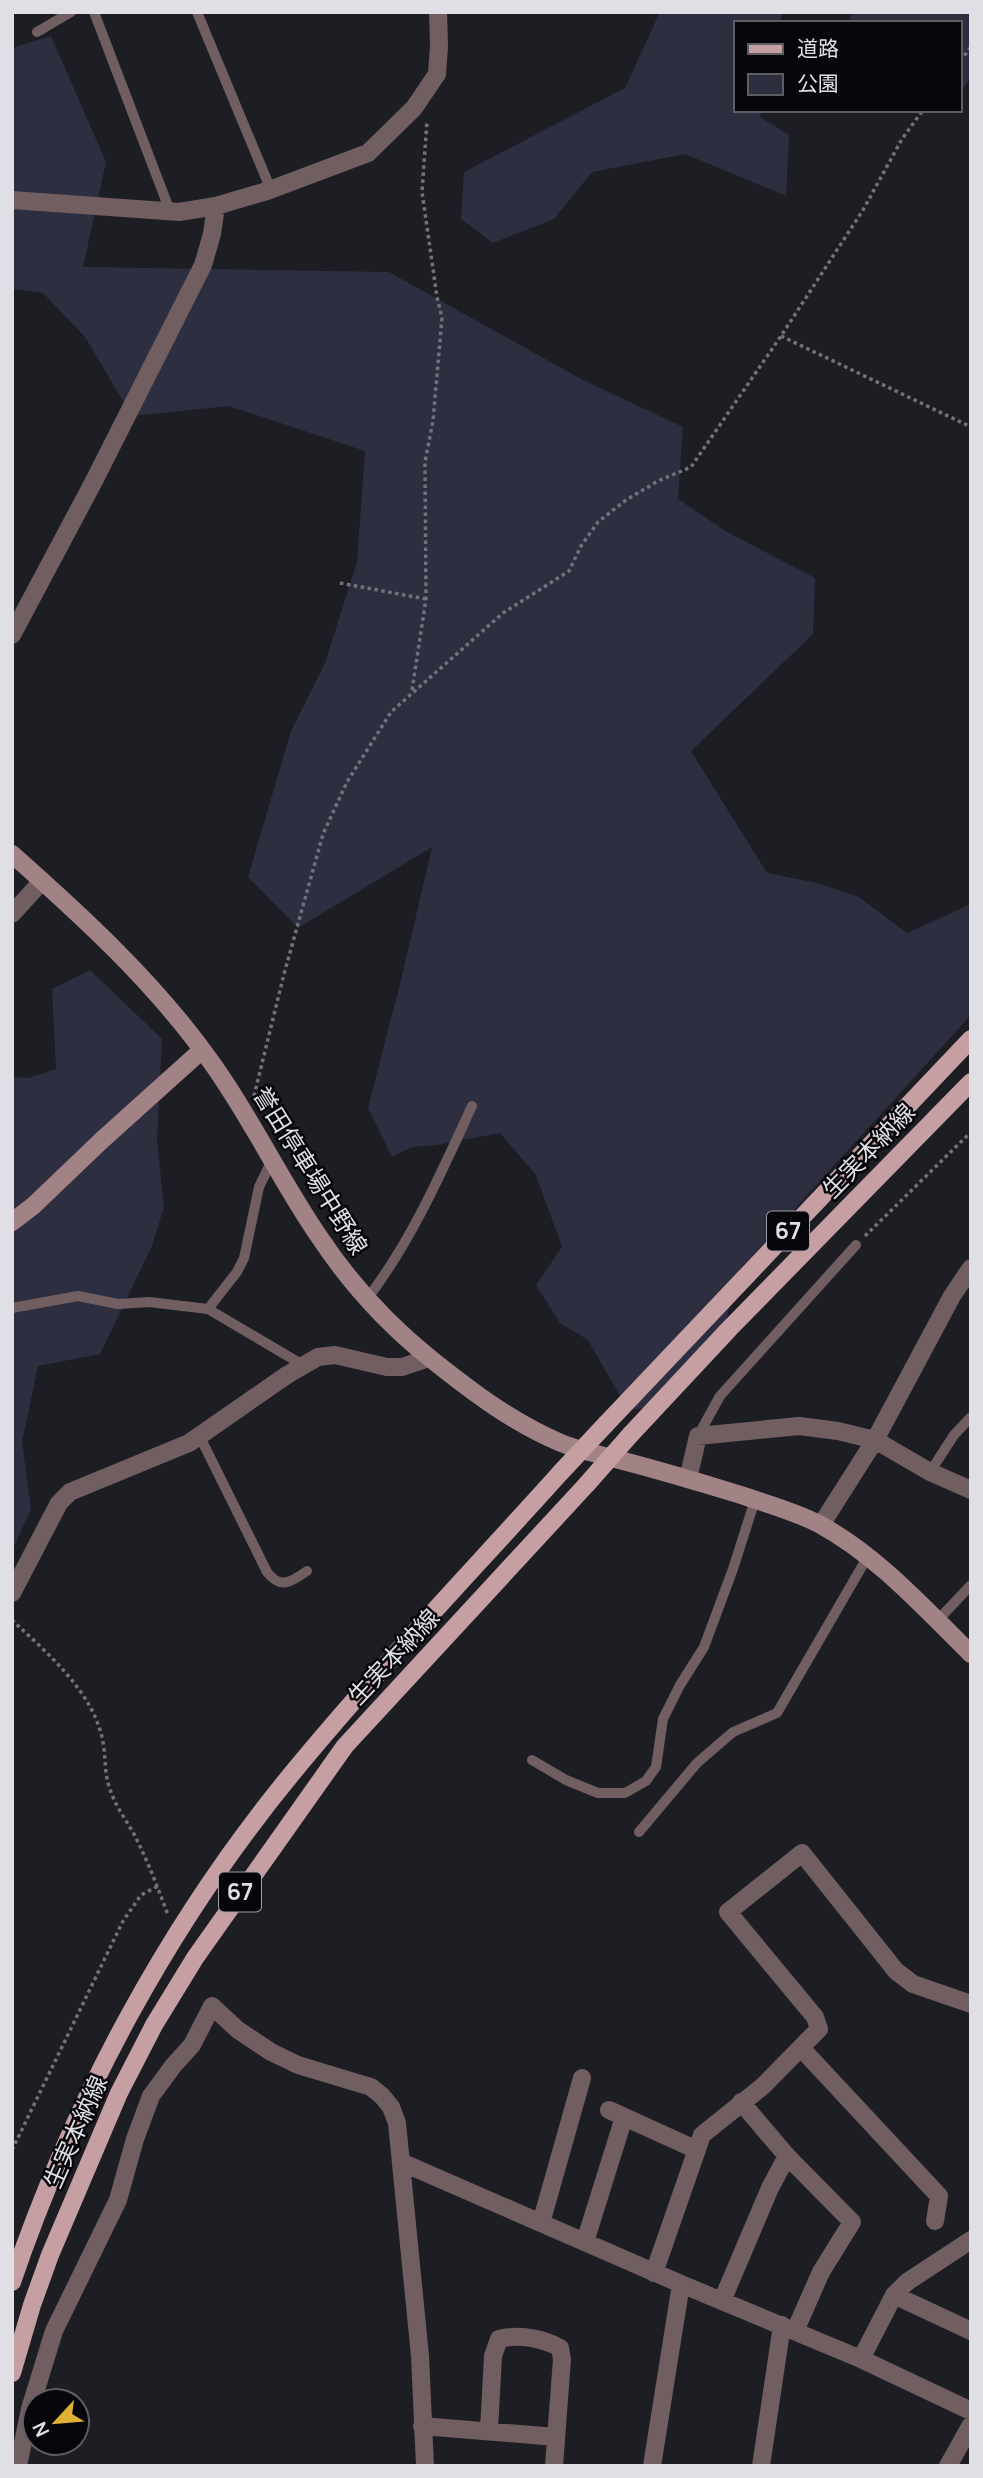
<svg xmlns="http://www.w3.org/2000/svg" width="983" height="2478" font-family="Manrope,'Noto Sans JP',sans-serif">
	<style>
		.green { fill: #2e2e41 }
		.lines { fill: none; stroke-linecap: round; stroke-linejoin: round }
		.path { stroke: #727279; stroke-width: 3.5; stroke-dasharray: 3.5 3.5; stroke-linecap: butt }
		.lane { stroke: #715e60; stroke-width: 10 }
		.street { stroke: #715e60; stroke-width: 18 }
		.secondary { stroke: #a18285; stroke-width: 18 }
		.primary { stroke: #c69fa3; stroke-width: 18 }
		.primary-bridge { stroke: #c69fa3; stroke-width: 18 }
		.labels { text-anchor: middle; stroke-width: 5; stroke-linejoin: round; paint-order: stroke }
		.shield { fill: #07070b; stroke: #9e9ea4; stroke-width: 2 }
		.shield-label { font-size: 23px; font-weight: bold; fill: #dfdfe5 }
		.street-label { font-size: 24px; fill: #dfdfe5; stroke: #07070b }
	</style>
	<rect width="100%" height="100%" fill="#1d1d24"/>
	<path class="green" d="M660,12H782L780,23H736V110H761L760,117L789,135L786,196L685,154L592,172L554,219L493,243L461,219L464,172L625,88Z
		M853,12H971V78L960,92V23H848Z
		M51,36L106,162L83,267L389,272L581,379L683,427L678,499L727,532L815,578L813,634L691,751L767,873L817,883L859,897L907,933L971,904V1015L739,1270L720,1344L666,1406L628,1410L588,1340L560,1323L536,1285L562,1247L536,1175L500,1133L436,1145L412,1147L392,1157L368,1108L402,976L432,847L298,928L248,877L291,731L325,663L357,562L365,451L229,406L132,416L85,337L43,293L12,289V48Z
		M90,970L162,1039L157,1140L164,1207L152,1246L100,1354L38,1366L22,1442L31,1509L12,1551V1077L28,1078L56,1069L52,989Z"/>
	<g class="lines">
		<path class="path" d="M960,61L971,47
			M781,336L971,427
			M340,583L426,599
			M412,690L426,599L425,462L433,421L442,318L437,297L422,192L427,121
			M254,1096L284,974L323,834L347,782L391,712L503,613L569,571L581,546L598,522L626,500L658,481L691,467L781,336L863,210L902,139L923,110
			M865,1236L971,1132
			M12,1620C47,1653 94,1692 103,1742C106,1758 104,1774 110,1789C115,1806 127,1821 135,1836C148,1862 158,1888 168,1915
			M12,2150L123,1921L141,1895L158,1886"/>
		<path class="lane" d="M94,12L170,211
			M197,12L271,190
			M37,32L71,12
			M367,1299C412,1240 441,1173 472,1106
			M12,1308L78,1296L118,1304L149,1302L208,1309L303,1365
			M208,1309L237,1272L244,1258L259,1187L272,1160
			M199,1435L267,1572C281,1590 291,1582 307,1571
			M698,1436L720,1396L856,1245
			M930,1472L954,1435L971,1417
			M937,1621L971,1585
			M532,1760L566,1780L598,1793H625L646,1781L656,1767L663,1719L680,1685L704,1647L733,1569L755,1500
			M639,1832L697,1763L733,1732L777,1713L868,1556"/>
		<path class="street" d="M12,200L179,212L216,206L267,191L368,153L414,108L437,74L439,46L438,12
			M12,635L94,481L203,265L212,234L216,206
			M12,914L42,881
			M688,1479L698,1436L799,1426L838,1431L875,1440L930,1472L971,1490
			M821,1525L875,1440L952,1296L971,1268
			M12,1593L59,1503L70,1492L189,1443L287,1375L318,1357L335,1355L387,1367H402L429,1358
			M801,2048L939,2196L935,2221
			M741,2102L787,2156L852,2222L821,2272L795,2331
			M609,2110L697,2150
			M401,2162L681,2284L861,2359L971,2411
			M541,2223L582,2078
			M585,2242L624,2117
			M654,2273L702,2135L763,2086L819,2029L815,2017L728,1912L802,1853L896,1971L913,1984L971,2004
			M894,2295L971,2331
			M722,2301L770,2188L787,2156
			M861,2359L894,2295L907,2282L971,2240
			M422,2426L556,2437
			M489,2430L493,2356L499,2339C518,2334 543,2338 560,2348L562,2359L554,2466
			M18,2466L30,2409L54,2331L118,2200L135,2139L151,2096L173,2066L192,2045L212,2006L238,2030L271,2052L298,2065L371,2087L382,2096L391,2107L397,2123L420,2356L425,2466
			M652,2466L681,2284
			M761,2466L782,2325
			M948,2466L971,2425"/>
		<path class="secondary" d="M12,854C83,917 154,982 209,1059C250,1115 279,1178 318,1235C349,1282 387,1324 431,1359C471,1391 513,1423 561,1443C578,1450 598,1454 616,1459C658,1470 699,1482 741,1495C767,1504 794,1511 819,1524C878,1556 924,1608 971,1654
			M12,1222L33,1206L102,1140L202,1050"/>
		<path class="primary" d="M606,1424L971,1039
			M631,1434L730,1328L971,1082
			M12,2282C75,2098 170,1921 294,1771C379,1668 472,1571 561,1472
			M12,2373L32,2305L50,2255L119,2093L154,2025L195,1958L345,1746L587,1484"/>
		<path class="primary-bridge" d="M561,1472L606,1424
			M587,1484L631,1434"/>
	</g>
	<g class="labels">
		<g class="shield">
			<rect x="767" y="1211.5" width="42" height="39" rx="5"/>
			<rect x="219" y="1872.5" width="42" height="39" rx="5"/>
		</g>
		<g class="shield-label">
			<text x="788" y="1239">67</text>
			<text x="240" y="1900">67</text>
		</g>
		<g class="street-label">
			<text transform="translate(869 1151) rotate(-46)" y="8">生実本納線</text>
			<text transform="translate(310 1171) rotate(58)" y="8">誉田停車場中野線</text>
			<text transform="translate(394 1657) rotate(-47)" y="8">生実本納線</text>
			<text transform="translate(76 2132) rotate(-66)" y="8">生実本納線</text>
		</g>
	</g>
	<rect width="983" height="2478" fill="none" stroke="#dfdfe5" stroke-width="28"/>
	<rect x="734" y="21" width="228" height="91" fill="#07070b" stroke="#5d5d62" stroke-width="2"/>
	<rect x="748" y="44" width="35" height="10" fill="#c69fa3" stroke="#5d5d62" stroke-width="2"/>
	<text x="797" y="56" font-size="21" fill="#dfdfe5">道路</text>
	<rect x="748" y="74" width="35" height="21" fill="#2e2e41" stroke="#5d5d62" stroke-width="2"/>
	<text x="797" y="91" font-size="21" fill="#dfdfe5">公園</text>
	<g transform="translate(56 2422) rotate(244)"><circle r="33" fill="#07070b" stroke="#5d5d62" stroke-width="2"/>
	<path d="M0-5L12 26L0 18L-12 26Z" fill="#deb133"/>
	<text y="-10" font-size="19" font-weight="bold" text-anchor="middle" fill="#dfdfe5">N</text>
	</g>
</svg>
